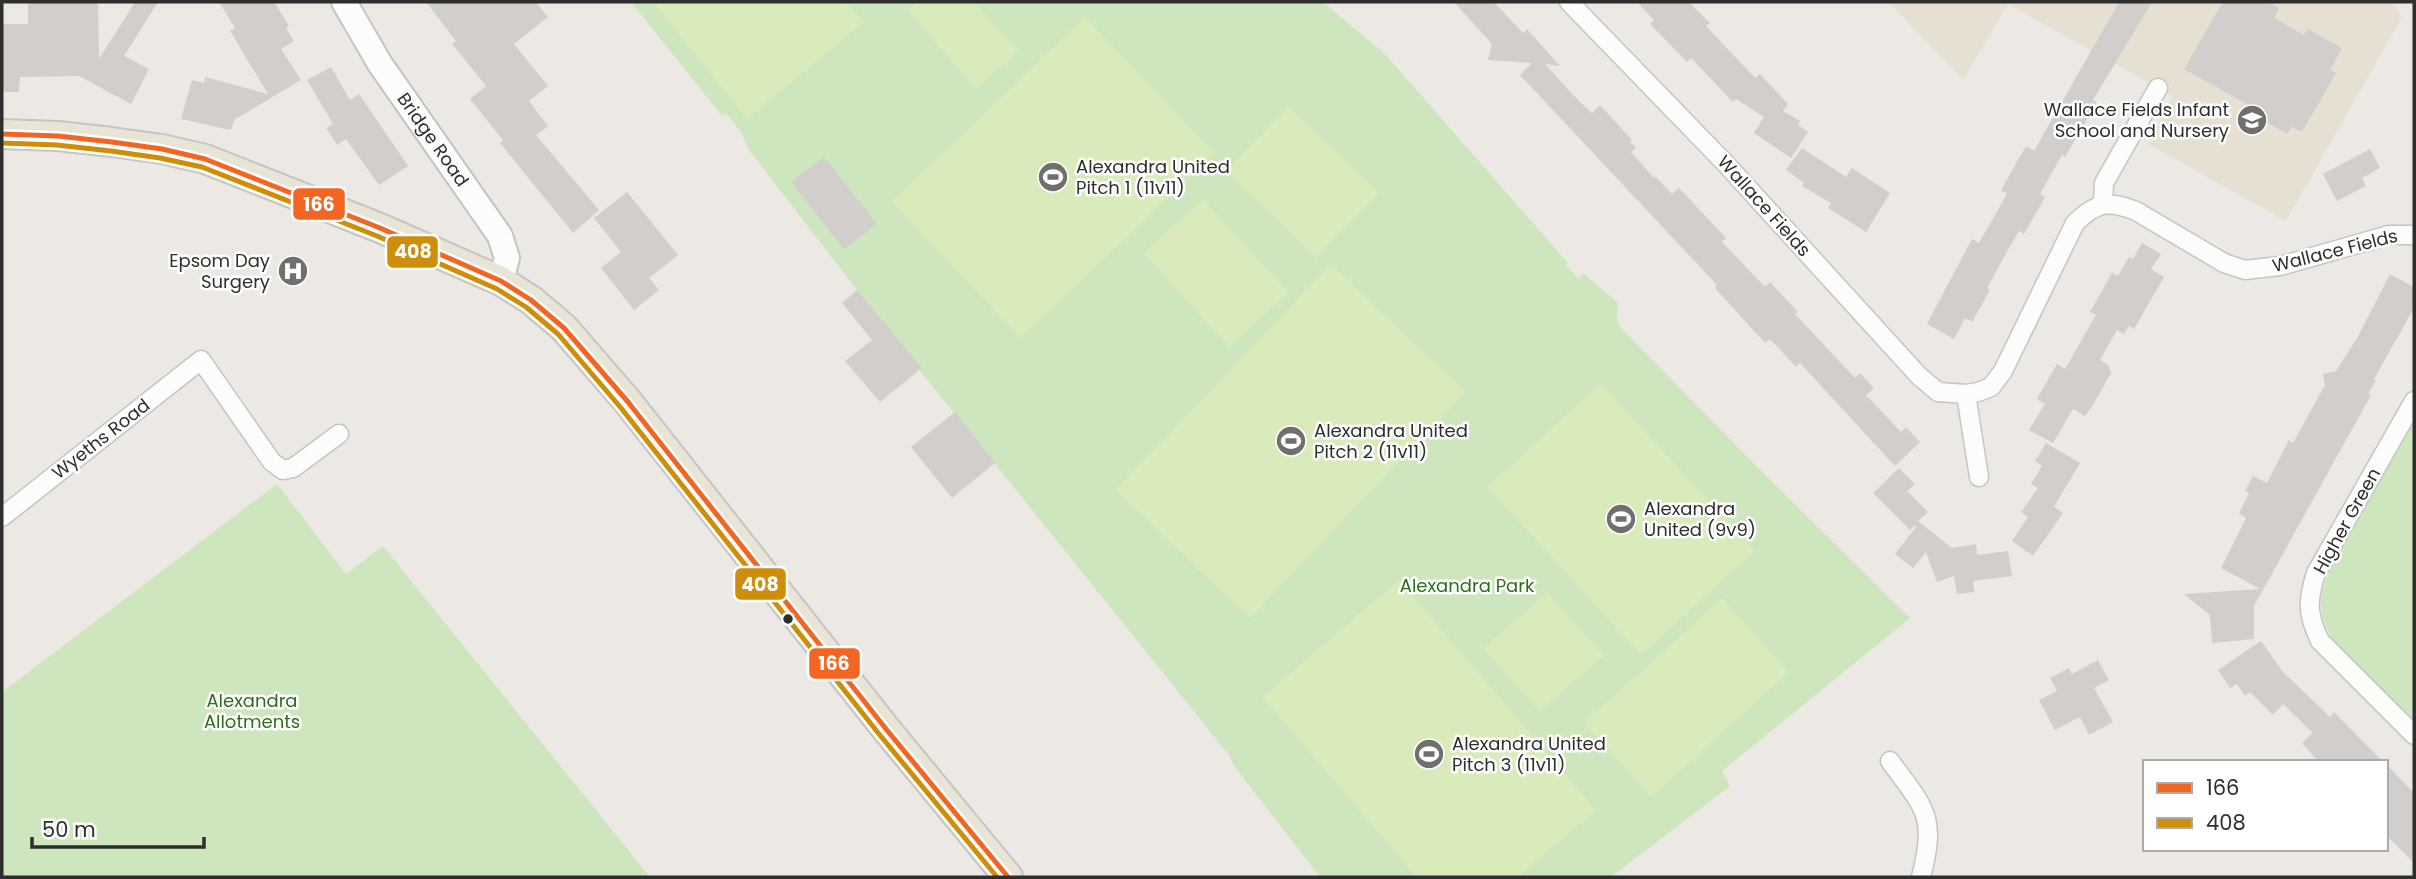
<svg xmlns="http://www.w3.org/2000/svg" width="2416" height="879" font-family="Poppins,sans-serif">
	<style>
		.education { fill: #e6e0d3 }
		.green { fill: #cee6be }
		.pitch { fill: #d9eabb }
		.building { fill: #d1cecb }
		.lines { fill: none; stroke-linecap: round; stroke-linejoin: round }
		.street-casing { stroke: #c5c4c5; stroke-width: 21 }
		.secondary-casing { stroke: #c5c4c5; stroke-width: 28 }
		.primary-casing { stroke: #c6c5c4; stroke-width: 32 }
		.street { stroke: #fcfcfb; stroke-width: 18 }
		.secondary { stroke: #fcfcfb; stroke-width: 24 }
		.primary { stroke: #e8e4d6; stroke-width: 28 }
		.bus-1-casing { stroke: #fff; stroke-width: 10 }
		.bus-2-casing { stroke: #fff; stroke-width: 10 }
		.bus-1 { stroke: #f26522; stroke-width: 5 }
		.bus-2 { stroke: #cf8e09; stroke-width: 5 }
		.bus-dot { fill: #2e2e2e; stroke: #fff; stroke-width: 2.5 }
		.labels { text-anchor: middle; stroke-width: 5; stroke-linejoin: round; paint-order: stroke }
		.poi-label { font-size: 18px; fill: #2e2e2e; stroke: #fff; text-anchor: start }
		.street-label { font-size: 18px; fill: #2e2e2e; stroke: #fff }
		.park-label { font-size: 18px; fill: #2c6e1b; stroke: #fff }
		.line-badge { stroke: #fff; stroke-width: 2.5 }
		.badge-label { font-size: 19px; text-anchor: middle; font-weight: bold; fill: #fff }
	</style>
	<rect width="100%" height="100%" fill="#ece8e4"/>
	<path class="education" d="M1889,2H2392L2402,17L2286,221L2148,144L2173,96L2008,4L1963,80Z"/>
	<path class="green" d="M631,2H1323L1386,55L1568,263L1566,265L1578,278L1583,273L1618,303L1617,321L1622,329L1768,478L1910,618L1722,771L1730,786L1611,877H1320L1234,766L1229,755L897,342L749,150L741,132L726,113L722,116Z
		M2414,420V722L2337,645C2329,634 2322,621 2321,606C2319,567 2392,458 2414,420Z
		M277,484L346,574L383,546L650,877H2V692Z"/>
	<path class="pitch" d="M661,2H846L864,22L747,119L656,6Z
		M917,2H974L1019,51L975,89L908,10Z
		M1085,17L1215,153L1021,338L891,202Z
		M1289,106L1379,193L1316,258L1226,171Z
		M1203,199L1289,292L1229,347L1143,253Z
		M1331,264L1466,392L1250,618L1115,490Z
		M1601,383L1755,551L1641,655L1487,487Z
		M1399,580L1596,810L1518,877H1416L1262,697Z
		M1547,592L1604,655L1540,712L1483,649Z
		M1722,598L1789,672L1651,797L1584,723Z"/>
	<path class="building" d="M28,2H98L99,59L135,2H158L124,56L149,69L131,104L79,76L20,77L19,92H2V24H28Z
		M219,2H274L289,26L286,28L294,41L281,49L301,80L234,120L231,130L181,119L192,80L204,83L205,77L268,94L230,31L235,28Z
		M426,2H536L548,17L514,44L548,86L529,101L548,126L536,135L599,210L573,233L500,143L503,140L470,99L486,86L452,44L456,41Z
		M1454,2H1494L1523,33L1527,29L1560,66L1545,64L1578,100L1592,113L1600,105L1632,140L1630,142L1636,148L1631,152L1654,178L1656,177L1672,194L1679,188L1726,238L1722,242L1765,287L1770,282L1798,312L1795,314L1855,378L1860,373L1874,388L1866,395L1901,432L1906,427L1920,442L1895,466L1800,363L1796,367L1770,339L1765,343L1715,288L1717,285L1520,75L1532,63L1488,60L1492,44Z
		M1637,2H1689L1710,23L1706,26L1755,78L1760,74L1788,104L1783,111L1800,121L1798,125L1808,132L1791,158L1754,133L1764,117L1736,99L1733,102L1691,58L1687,62L1650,24L1654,20Z
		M2119,2H2152L2093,100L2097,103L2065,157L2062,155L2040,194L2045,197L2024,234L2019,231L2009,248L1987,288L1990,290L1972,322L1965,318L1954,339L1927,324L1972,239L1979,243L2007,194L2001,190L2026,146L2034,151Z
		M2223,2H2269L2279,8L2274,18L2304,35L2308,29L2342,48L2330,70L2336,73L2302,132L2292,127L2287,134L2256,116L2259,111L2184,69Z
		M331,67L350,100L359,94L408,166L379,185L346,139L337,145L326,128L333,124L307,80Z
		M1802,148L1846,177L1852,168L1890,193L1866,232L1828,208L1831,203L1802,186L1804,183L1786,170Z
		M2370,149L2380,168L2362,178L2366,186L2337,201L2323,174Z
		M824,157L877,224L844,249L791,182Z
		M627,192L678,255L649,278L659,290L634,310L601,268L621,252L594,218Z
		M2142,243L2161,254L2151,269L2164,277L2134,329L2129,326L2124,334L2117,330L2100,360L2108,365L2111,373L2093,405L2085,416L2073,409L2053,443L2029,430L2045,404L2037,399L2057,364L2065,369L2096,315L2090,312L2112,273L2118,276L2129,257L2133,259Z
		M2390,274L2414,287V308L2374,379L2376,380L2368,394L2371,395L2254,606V639L2212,643L2210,615L2184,594L2260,589L2221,568L2246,518L2239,513L2249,493L2245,491L2253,476L2267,483L2289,440L2293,443L2325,385L2323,374L2336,371L2356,340Z
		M857,290L922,368L880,402L845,361L872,340L842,303Z
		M955,412L995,463L952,498L911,447Z
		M2046,443L2080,463L2054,507L2063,513L2033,556L2012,541L2028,517L2021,512L2038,488L2031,484L2042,466L2035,461Z
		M1899,468L1915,484L1907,491L1928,512L1918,521L1952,548L1976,544L1977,555L2008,551L2012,576L1973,581L1974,592L1957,594L1954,576L1937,582L1926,552L1913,568L1895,554L1916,527L1915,525L1910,530L1873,493Z
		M2261,641L2283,672L2330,717L2334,712L2383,762H2319L2302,743L2313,733L2283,704L2273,715L2250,692L2245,696L2237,684L2230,688L2218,670Z
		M2098,660L2109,680L2094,688L2113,722L2089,735L2080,717L2055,730L2039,700L2057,691L2050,678L2069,668L2072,674Z
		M2386,764L2414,793V863L2386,835Z"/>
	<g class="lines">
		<g class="street-casing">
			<path id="street" d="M1569,2L1725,163L1919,376L1938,392L1966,394L1978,392L1991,387L2003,371L2075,223C2097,202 2108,200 2136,211L2224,263L2245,270L2280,266L2389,235H2414
				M2103,203L2104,183L2158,88
				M1966,394L1979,477
				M2414,401L2316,573C2307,601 2307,614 2320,641L2414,735
				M2,517L201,360L272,462L283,470L293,468L339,434
				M1890,761C1925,809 1937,816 1921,877"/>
		</g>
		<g class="secondary-casing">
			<g id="secondary">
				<path id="s1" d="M344,2L380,64L500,236L507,258L501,281"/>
			</g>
		</g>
		<g class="primary-casing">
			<path id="primary" d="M2,134L58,136L112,142L162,149L205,159L380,228L501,281L531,300L564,328L628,402L886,729L1008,877"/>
		</g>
		<use href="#street" class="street"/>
		<use href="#secondary" class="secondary"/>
		<use href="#primary" class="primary"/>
		<g class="bus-1-casing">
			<path id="bus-1" d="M2,134L58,136L112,142L162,149L205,159L380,228L501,281L531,300L564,328L628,402L886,729L1008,877"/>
		</g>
		<g class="bus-2-casing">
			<path id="bus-2" d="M2,143L57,145L111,151L160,158L202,167L377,236L497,289L526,307L558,334L621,408L879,734L997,877"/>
		</g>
		<use href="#bus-1" class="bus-1"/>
		<use href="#bus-2" class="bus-2"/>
	</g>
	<defs>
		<g id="school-disc" transform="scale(1.575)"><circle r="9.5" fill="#706f6e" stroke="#fff"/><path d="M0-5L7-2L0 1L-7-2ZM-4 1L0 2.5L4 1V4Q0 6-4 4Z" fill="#fff"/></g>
		<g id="stadium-disc" transform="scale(1.575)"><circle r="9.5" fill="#706f6e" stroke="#fff"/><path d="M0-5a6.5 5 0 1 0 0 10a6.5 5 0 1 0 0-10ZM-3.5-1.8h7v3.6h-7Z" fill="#fff"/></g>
		<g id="hospital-disc" transform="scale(1.575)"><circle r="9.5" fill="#706f6e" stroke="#fff"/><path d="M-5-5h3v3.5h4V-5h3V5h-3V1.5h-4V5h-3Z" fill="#fff"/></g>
	</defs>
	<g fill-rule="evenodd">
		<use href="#school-disc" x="2252" y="120"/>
		<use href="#stadium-disc" x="1053" y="177"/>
		<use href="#hospital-disc" x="293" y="271"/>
		<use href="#stadium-disc" x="1291" y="441"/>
		<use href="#stadium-disc" x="1621" y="519"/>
		<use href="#stadium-disc" x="1429" y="754"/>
	</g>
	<circle class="bus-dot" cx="788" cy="619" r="6"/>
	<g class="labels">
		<g class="poi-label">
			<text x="2229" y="116" text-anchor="end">Wallace Fields Infant<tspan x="2229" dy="21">School and Nursery</tspan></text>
			<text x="1076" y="173">Alexandra United<tspan x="1076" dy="21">Pitch 1 (11v11)</tspan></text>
			<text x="270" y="267" text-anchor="end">Epsom Day<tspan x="270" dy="21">Surgery</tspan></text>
			<text x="1314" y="437">Alexandra United<tspan x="1314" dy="21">Pitch 2 (11v11)</tspan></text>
			<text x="1644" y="515">Alexandra<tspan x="1644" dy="21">United (9v9)</tspan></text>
			<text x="1452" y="750">Alexandra United<tspan x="1452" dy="21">Pitch 3 (11v11)</tspan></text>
		</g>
		<g class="street-label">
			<text dy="6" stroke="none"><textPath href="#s1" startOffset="164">Bridge Road</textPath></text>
			<text transform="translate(1764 206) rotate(48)" y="6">Wallace Fields</text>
			<text transform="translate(2335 251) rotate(-14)" y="6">Wallace Fields</text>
			<text transform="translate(101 439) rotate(-38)" y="6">Wyeths Road</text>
			<text transform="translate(2347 521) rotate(-61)" y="6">Higher Green</text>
		</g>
		<g class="park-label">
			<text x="1467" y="592">Alexandra Park</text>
			<text x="252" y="707">Alexandra<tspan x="252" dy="21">Allotments</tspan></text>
		</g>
	</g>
	<g class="line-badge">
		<rect x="292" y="187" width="54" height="34" rx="7" fill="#f26522"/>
		<rect x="386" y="235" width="53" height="34" rx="7" fill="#cf8e09"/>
		<rect x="734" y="567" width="53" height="34" rx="7" fill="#cf8e09"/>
		<rect x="808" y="647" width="53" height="33" rx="7" fill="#f26522"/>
	</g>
	<g class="badge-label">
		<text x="319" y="211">166</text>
		<text x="413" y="258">408</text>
		<text x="760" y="591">408</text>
		<text x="834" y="670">166</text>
	</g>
	<rect width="2416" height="879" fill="none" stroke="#2e2e2e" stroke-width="7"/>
	<rect x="2143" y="760" width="245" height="91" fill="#ffffff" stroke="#ababab" stroke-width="2"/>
	<rect x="2157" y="783" width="35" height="10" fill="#f26522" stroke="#ababab" stroke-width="2"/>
	<text x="2206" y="795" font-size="21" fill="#2e2e2e">166</text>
	<rect x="2157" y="818" width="35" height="10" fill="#cf8e09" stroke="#ababab" stroke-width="2"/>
	<text x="2206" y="830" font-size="21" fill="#2e2e2e">408</text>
	<path d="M32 837v10h172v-10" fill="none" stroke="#2e2e2e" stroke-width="3.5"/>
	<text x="42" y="837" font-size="21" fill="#2e2e2e" stroke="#ffffff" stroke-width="5" paint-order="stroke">50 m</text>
</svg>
